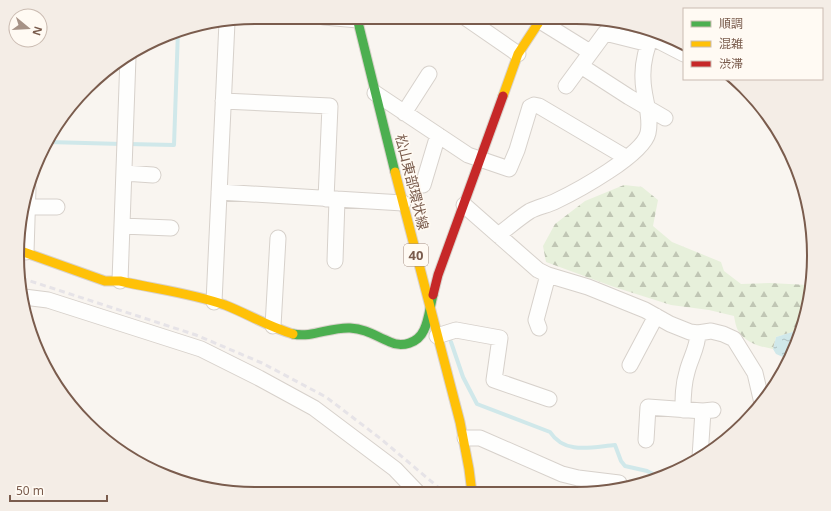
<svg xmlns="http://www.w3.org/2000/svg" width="831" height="511" font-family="'Noto Sans','Noto Sans JP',sans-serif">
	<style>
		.forest { fill: url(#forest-firs) }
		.water { fill: url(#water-ripples) }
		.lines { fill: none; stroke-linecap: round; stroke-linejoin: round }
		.stream { stroke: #d0e8ea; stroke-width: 4 }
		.street-casing { stroke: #d7d1cb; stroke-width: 17 }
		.fast-casing { stroke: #d9d2cb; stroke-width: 11 }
		.slow-casing { stroke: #d9d2cb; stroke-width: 11 }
		.jam-casing { stroke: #d9d2cb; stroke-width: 11 }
		.street { stroke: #fefefd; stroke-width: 15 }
		.fast { stroke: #4caf50; stroke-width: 9 }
		.slow { stroke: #ffc107; stroke-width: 9 }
		.jam { stroke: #c62828; stroke-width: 9 }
		.rail { stroke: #e6e3e7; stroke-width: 3; stroke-dasharray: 6 4; stroke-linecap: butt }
		.labels { text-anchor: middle; stroke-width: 3; stroke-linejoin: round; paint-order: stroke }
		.shield { fill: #fffaf3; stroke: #a28b7f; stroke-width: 1 }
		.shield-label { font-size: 13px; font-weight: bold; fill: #7a5c4d }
		.street-label { font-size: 14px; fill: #7a5c4d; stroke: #fffaf3 }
		.rim { fill: none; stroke: #7a5c4d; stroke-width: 2 }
	</style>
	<defs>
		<pattern id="forest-firs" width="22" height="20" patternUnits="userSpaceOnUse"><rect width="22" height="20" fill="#e7f0db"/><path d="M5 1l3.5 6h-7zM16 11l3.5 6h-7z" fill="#c0c6b4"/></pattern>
		<pattern id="water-ripples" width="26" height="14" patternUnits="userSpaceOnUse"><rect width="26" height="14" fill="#d0e8ea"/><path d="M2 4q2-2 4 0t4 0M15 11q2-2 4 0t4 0" fill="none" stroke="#aebfc0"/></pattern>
	</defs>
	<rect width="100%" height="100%" fill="#f9f5f0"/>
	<path class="forest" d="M624,185L642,187L658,200L653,226L672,242L721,262L724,271L741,284L770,283L808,285L806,317L799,330L776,337L773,349C761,347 746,343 739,332C736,328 735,321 734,316L709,310L671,305L614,287L546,262L543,246L555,224L585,201Z"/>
	<path class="water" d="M799,330L782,366L783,357L776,354L773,349L776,337Z"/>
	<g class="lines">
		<path class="stream" d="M48,142L122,144
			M128,144L174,145L178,30
			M451,342L463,377L477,404L550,432C565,455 592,447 615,445L621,461L625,466L647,471L659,477"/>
		<g class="street-casing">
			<path id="street" d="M324,17L358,20
				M466,18L518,54
				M540,21L590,52
				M651,37L684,54
				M581,66L629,97L665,118
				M566,86L605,33L649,44
				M375,93L468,155L509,169L517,150L530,107L534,105L539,106L627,158
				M223,101L330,106L326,199
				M404,113L429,74
				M124,173L153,175
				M423,185L438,135
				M219,192L403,203
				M464,205L538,270L548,275L588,287L645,310L670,324L690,332L698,333L711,331L723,334L734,339L755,373L762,403
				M27,207H57
				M122,226L171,228
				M498,235C509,227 519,218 530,211C538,207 548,205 556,201C577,191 643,155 648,133C652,115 643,97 643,79C642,62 647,47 653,31
				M26,252L28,188
				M335,261L337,199
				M120,281L128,57
				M24,297L48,300L201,349L259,378L314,408L395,469L418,493
				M214,302L227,22
				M273,326L278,238
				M539,328L536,320L548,275
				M437,336L456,330L500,338L494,380L549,399
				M630,365L656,316
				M683,410C683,397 683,385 687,372C690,359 698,347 698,333
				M465,438H480L562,474L578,478L619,483V489
				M646,440L648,407L703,411L713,410
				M700,457L703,411"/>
		</g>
		<g class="fast-casing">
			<path id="fast" d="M357,18L395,172
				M293,334C312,338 330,327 350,328C367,329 375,336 390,342C402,348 418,343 424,330C429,320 430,306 433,295"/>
		</g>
		<g class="slow-casing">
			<path id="slow" d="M503,96L518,54L541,19
				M395,172L460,422L469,469L472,493
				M18,250L105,281H120C155,289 191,293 225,305C248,314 269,327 293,334"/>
		</g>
		<g class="jam-casing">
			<path id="jam" d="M433,295L438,275L503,96"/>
		</g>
		<use href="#street" class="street"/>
		<use href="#fast" class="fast"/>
		<use href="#slow" class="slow"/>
		<use href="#jam" class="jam"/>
		<path class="rail" d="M21,278L196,335L262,363L326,397L381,439L445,493"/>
	</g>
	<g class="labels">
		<rect class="shield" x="404" y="244" width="24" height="22" rx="3"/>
		<g class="shield-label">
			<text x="416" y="260">40</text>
		</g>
		<g class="street-label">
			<text transform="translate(412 182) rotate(76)" y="5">松山東部環状線</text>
		</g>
	</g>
	<path d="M0 0H831V511H0ZM255 24H576A231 231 0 0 1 807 255V256A231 231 0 0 1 576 487H255A231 231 0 0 1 24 256V255A231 231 0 0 1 255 24Z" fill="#f4ede6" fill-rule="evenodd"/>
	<path class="rim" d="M255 24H576A231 231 0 0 1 807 255V256A231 231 0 0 1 576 487H255A231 231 0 0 1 24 256V255A231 231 0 0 1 255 24Z"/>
	<rect x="683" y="8" width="140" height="72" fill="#fffaf3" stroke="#cabbb1"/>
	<rect x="691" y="21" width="20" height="6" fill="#4caf50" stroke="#cabbb1"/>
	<text x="719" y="28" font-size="12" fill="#7a5c4d">順調</text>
	<rect x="691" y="41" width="20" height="6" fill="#ffc107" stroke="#cabbb1"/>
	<text x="719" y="48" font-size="12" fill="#7a5c4d">混雑</text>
	<rect x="691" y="61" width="20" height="6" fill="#c62828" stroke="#cabbb1"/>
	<text x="719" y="68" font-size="12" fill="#7a5c4d">渋滞</text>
	<g transform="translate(28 28) rotate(108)"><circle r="19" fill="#fffaf3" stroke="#cabbb1"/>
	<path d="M0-3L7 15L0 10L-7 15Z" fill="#a69286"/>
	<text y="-6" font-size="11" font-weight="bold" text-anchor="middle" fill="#7a5c4d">N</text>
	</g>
	<path d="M10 495v6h97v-6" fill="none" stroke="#7a5c4d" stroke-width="2"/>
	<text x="16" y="495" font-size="12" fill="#7a5c4d" stroke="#fffaf3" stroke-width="3" paint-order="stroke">50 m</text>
</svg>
